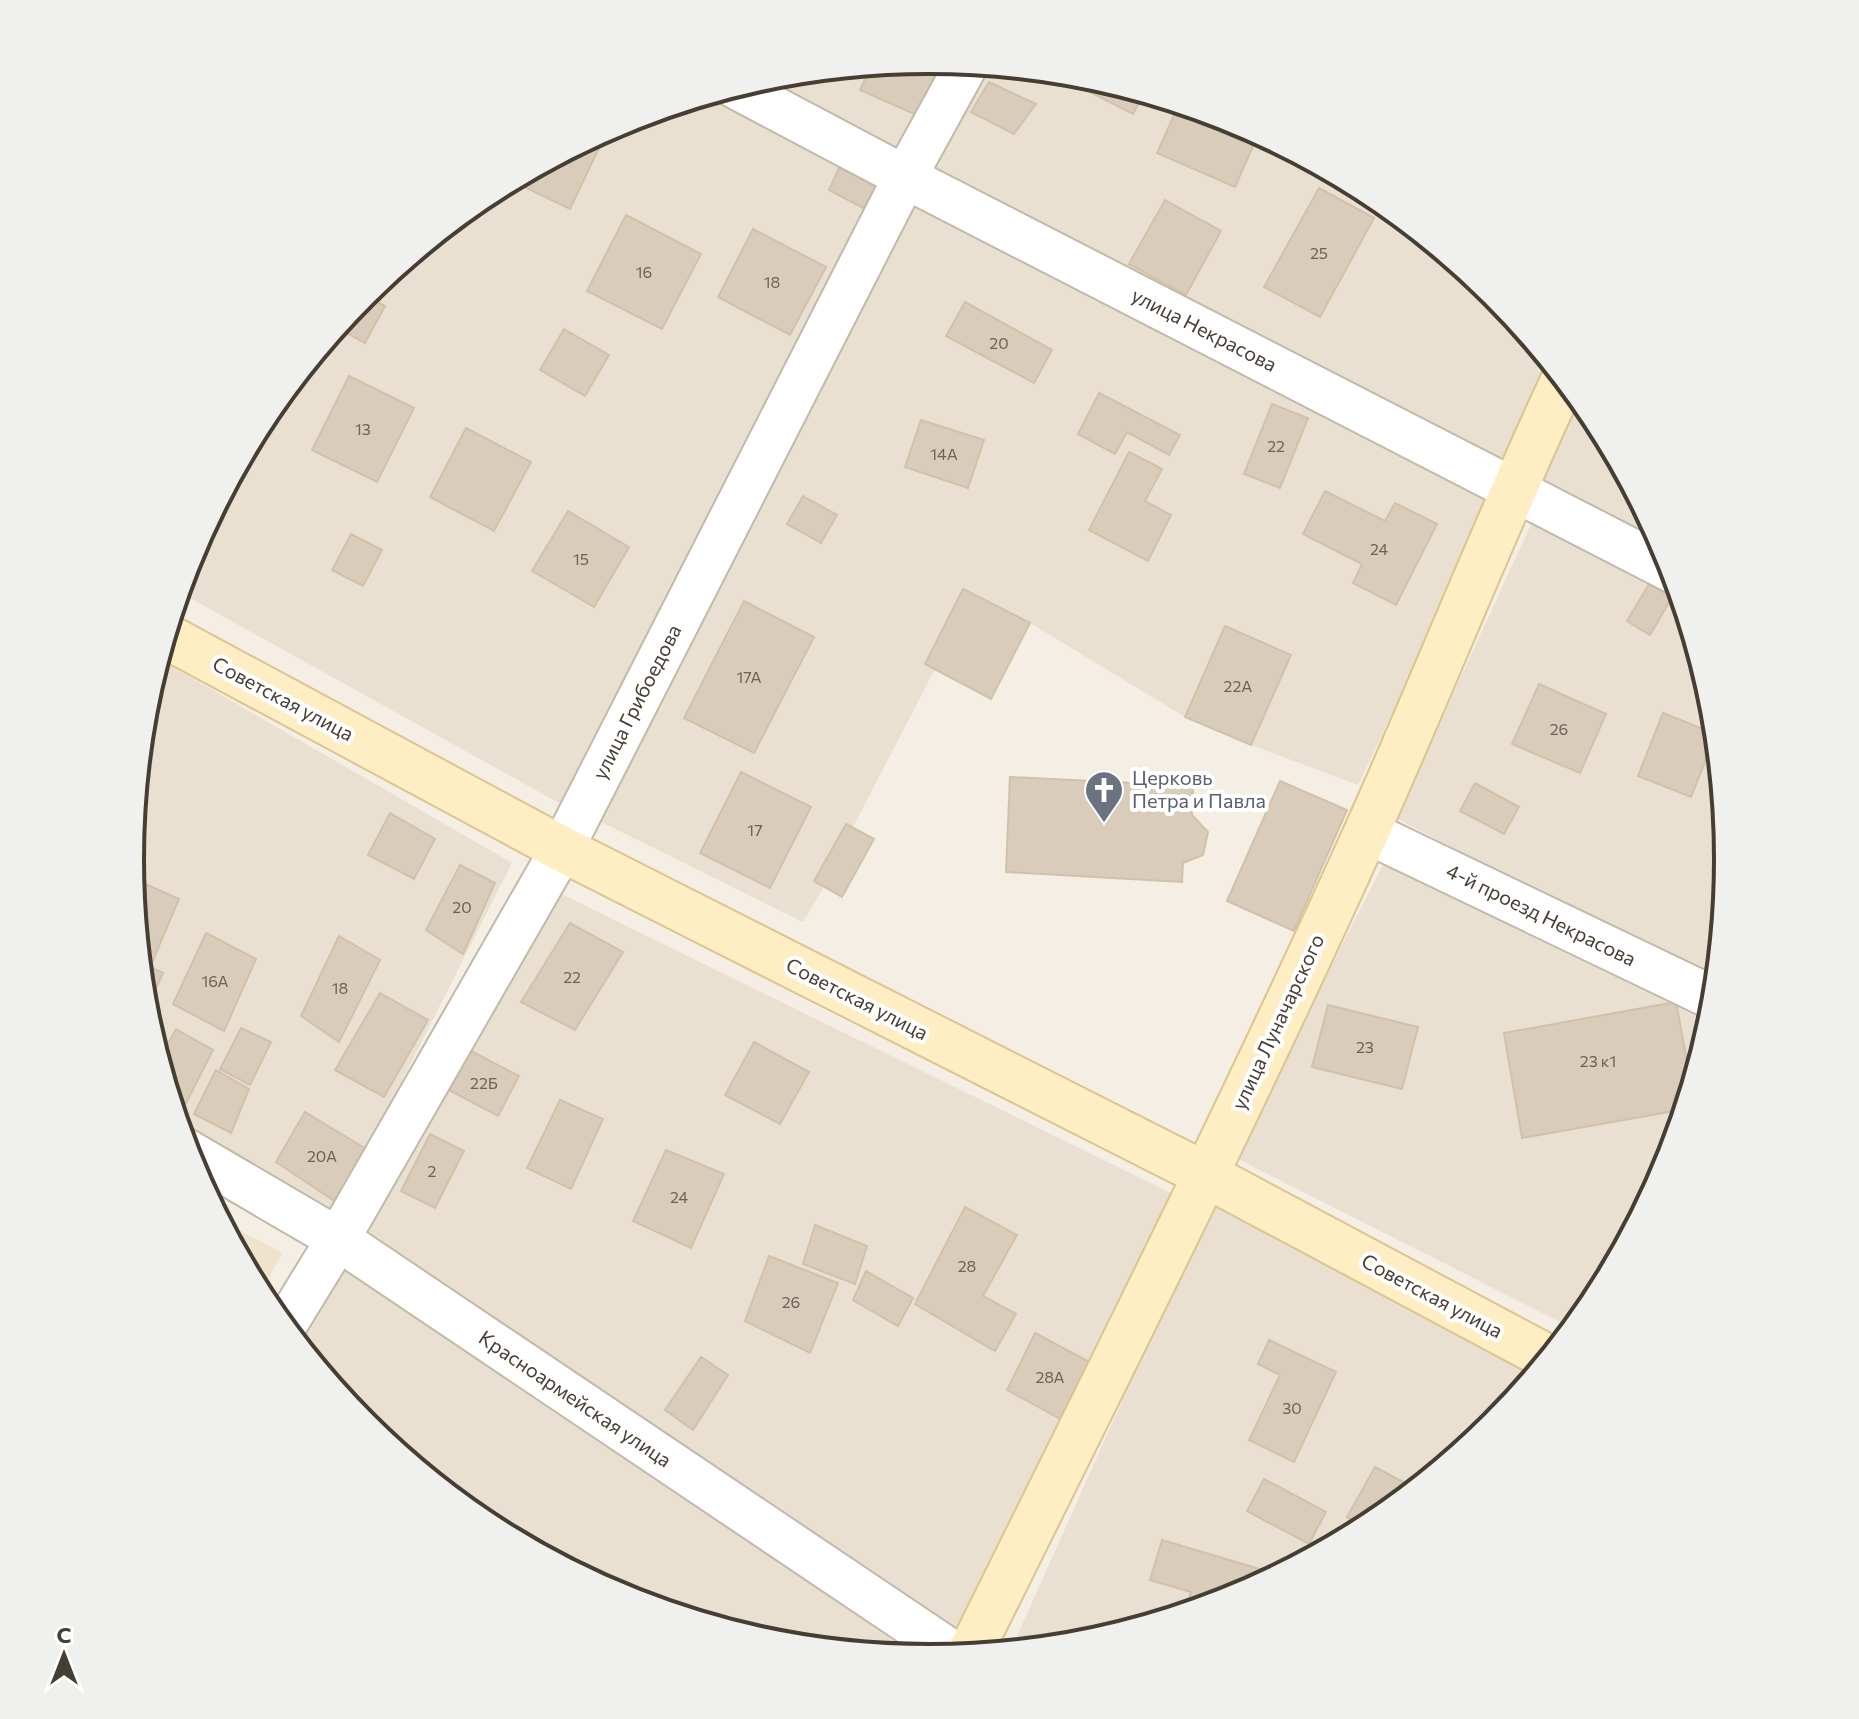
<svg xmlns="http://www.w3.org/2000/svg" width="1859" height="1719" font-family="Commissioner,sans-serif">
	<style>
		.residential { fill: #e9e0d1 }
		.education { fill: #efe3cc }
		.building { fill: #daccbb; stroke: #d2c1aa; stroke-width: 2 }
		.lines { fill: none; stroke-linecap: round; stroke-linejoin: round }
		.street-casing { stroke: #c3b9a8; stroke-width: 46 }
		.secondary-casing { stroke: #dcc48f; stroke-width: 48 }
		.street { stroke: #fff; stroke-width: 42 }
		.secondary { stroke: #ffeec3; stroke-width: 44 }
		.labels { text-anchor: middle; stroke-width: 8; stroke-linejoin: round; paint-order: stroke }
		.number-label { font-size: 16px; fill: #6c6255 }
		.street-label { font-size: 20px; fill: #473e33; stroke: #fff }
		.worship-label { font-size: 20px; fill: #5b616d; stroke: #fff; text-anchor: start }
		.rim { fill: none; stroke: #473e33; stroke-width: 4 }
	</style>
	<rect width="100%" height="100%" fill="#f4eee4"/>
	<path class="residential" d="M930,60L955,62L899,163L749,83L774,75Z
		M972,64L1086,75L1236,121L1374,195L1495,294L1549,360L1501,463L912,173Z
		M726,90L889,180L570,809L179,592L191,553L265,415L364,294L486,194L624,121Z
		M909,192L1498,493L1358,785L1251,745L1185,717L1030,623L963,590L925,664L935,669L853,827L846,824L814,881L824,887L803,922L593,818Z
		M1575,392L1595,416L1661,541L1533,475Z
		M1533,520L1682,598L1714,704L1729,860L1717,985L1396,818Z
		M159,659L512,863L336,1211L178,1122L145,1015L130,859L145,703Z
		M1389,853L1714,1016L1668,1166L1594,1304L1574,1329L1234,1157Z
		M549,888L1171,1193L953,1634L365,1235Z
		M1214,1195L1541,1369L1495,1425L1373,1524L1235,1598L1085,1644L1025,1650L1014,1643Z
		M344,1260L919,1658L773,1644L623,1598L485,1524L364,1425L296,1342Z"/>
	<path class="education" d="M221,1221L283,1253L259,1294Z"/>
	<path class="building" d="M930,60L945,62L921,117L860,90L871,66Z
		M1090,77L1144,93L1133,114L1084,89Z
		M989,82L1036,104L1014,134L971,112Z
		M1179,104L1236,121L1259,133L1235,187L1157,153Z
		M585,141L599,148L570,209L512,181Z
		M839,168L878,185L863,208L829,190Z
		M1319,188L1374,218L1320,317L1264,287Z
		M1165,200L1221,231L1186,295L1129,264Z
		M626,215L701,254L662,329L587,291Z
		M753,229L826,267L790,335L718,297Z
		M364,295L385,306L365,343L337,328Z
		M965,302L1052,350L1034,383L946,336Z
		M564,329L609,355L585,396L540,370Z
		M349,376L414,408L377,482L312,450Z
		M1099,393L1180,435L1169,455L1127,432L1115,454L1078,434Z
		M1272,404L1308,418L1280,488L1244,474Z
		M1588,408L1595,416L1604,434L1581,424Z
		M921,420L984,440L968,488L905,467Z
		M466,428L531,462L494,531L430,497Z
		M1129,452L1162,469L1145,501L1171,515L1148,561L1089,530Z
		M1325,491L1385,521L1395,503L1437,524L1396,605L1353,583L1362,564L1303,534Z
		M803,496L837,515L821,543L787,524Z
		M568,511L629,547L594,607L532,571Z
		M351,534L382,550L363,586L332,570Z
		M1649,584L1672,597L1650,635L1627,621Z
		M963,589L1030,623L991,699L925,664Z
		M744,601L814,637L754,753L684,718Z
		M1225,626L1291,655L1251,745L1185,717Z
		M1539,684L1606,714L1580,773L1512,744Z
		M1663,713L1716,734L1691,797L1638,776Z
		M741,772L811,807L770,888L700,853Z
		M1010,777L1193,786L1192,815L1208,832L1203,855L1183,863L1182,882L1006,872Z
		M1280,781L1347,810L1294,931L1227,901Z
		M1475,783L1519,807L1504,834L1460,811Z
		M390,813L435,839L414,879L368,855Z
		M846,824L874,839L842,897L814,881Z
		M460,865L495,883L463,954L426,930Z
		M132,878L179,899L150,967L163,973L148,1006L144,1005Z
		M570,923L623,952L575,1030L521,1002Z
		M206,933L256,959L224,1031L173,1004Z
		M339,936L380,960L339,1042L301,1016Z
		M380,993L428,1020L384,1097L335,1070Z
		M1676,1002L1692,1088L1685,1109L1522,1138L1504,1033Z
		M1328,1005L1418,1027L1402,1089L1312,1067Z
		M241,1028L271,1042L250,1085L220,1069Z
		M176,1029L213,1050L186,1103L169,1093L159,1060Z
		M754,1042L809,1072L780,1124L725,1095Z
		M469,1050L519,1076L498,1116L449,1090Z
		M216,1070L249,1089L231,1133L194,1114Z
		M560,1100L603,1119L571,1189L527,1168Z
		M305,1112L368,1150L336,1202L276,1162Z
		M430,1134L464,1151L435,1208L401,1191Z
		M666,1150L724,1174L691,1248L633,1221Z
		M965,1207L1017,1235L983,1296L1016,1314L995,1351L915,1304Z
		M815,1225L867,1246L855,1284L803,1264Z
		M769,1256L838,1283L810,1353L745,1321Z
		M866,1271L913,1298L898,1326L853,1300Z
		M1035,1333L1093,1364L1064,1421L1007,1390Z
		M1269,1340L1336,1372L1294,1462L1249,1440L1280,1375L1258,1364Z
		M701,1357L728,1375L693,1430L665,1410Z
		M1375,1467L1416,1489L1367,1528L1347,1517Z
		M1264,1479L1326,1512L1309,1544L1247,1511Z
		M1162,1540L1266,1571L1262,1584L1235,1598L1184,1614L1191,1592L1150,1580Z"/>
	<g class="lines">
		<g class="street-casing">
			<path id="street" d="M735,87L905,177L1674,572
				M1367,832L1715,999
				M186,1150L338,1239L958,1656
				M284,1327L338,1239L562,849L905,177L967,64"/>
		</g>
		<g class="secondary-casing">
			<path id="secondary" d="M166,636L562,849L1206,1175L1549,1358
				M969,1655C1104,1382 1241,1110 1366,833C1434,682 1494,528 1564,379"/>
		</g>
		<use href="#street" class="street"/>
		<use href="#secondary" class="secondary"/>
	</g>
	<defs>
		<g id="church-pin" transform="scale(2)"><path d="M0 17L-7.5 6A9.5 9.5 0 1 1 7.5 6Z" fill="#6b7280" stroke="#fff"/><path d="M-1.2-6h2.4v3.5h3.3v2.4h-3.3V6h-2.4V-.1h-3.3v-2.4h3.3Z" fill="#fff"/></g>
	</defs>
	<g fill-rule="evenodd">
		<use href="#church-pin" x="1104" y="790"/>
	</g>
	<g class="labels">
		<g class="number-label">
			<text x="1319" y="259">25</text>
			<text x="644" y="278">16</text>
			<text x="772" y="288">18</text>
			<text x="999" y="349">20</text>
			<text x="363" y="435">13</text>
			<text x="1276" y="452">22</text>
			<text x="944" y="460">14А</text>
			<text x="1379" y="555">24</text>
			<text x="581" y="565">15</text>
			<text x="749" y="683">17А</text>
			<text x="1238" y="692">22А</text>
			<text x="1559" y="735">26</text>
			<text x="755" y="836">17</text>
			<text x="462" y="913">20</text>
			<text x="572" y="983">22</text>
			<text x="215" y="987">16А</text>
			<text x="340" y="994">18</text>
			<text x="1365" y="1053">23</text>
			<text x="1598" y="1067">23 к1</text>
			<text x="484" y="1089">22Б</text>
			<text x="322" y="1162">20А</text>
			<text x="432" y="1177">2</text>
			<text x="679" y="1203">24</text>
			<text x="967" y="1272">28</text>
			<text x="791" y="1308">26</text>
			<text x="1050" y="1383">28А</text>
			<text x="1292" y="1414">30</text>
		</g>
		<g class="street-label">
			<text transform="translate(1204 330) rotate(27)" y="7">улица Некрасова</text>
			<text transform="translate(283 699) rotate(28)" y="7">Советская улица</text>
			<text transform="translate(637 702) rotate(-63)" y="7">улица Грибоедова</text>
			<text transform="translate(1541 915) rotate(26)" y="7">4-й проезд Некрасова</text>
			<text transform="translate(857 999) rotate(27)" y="7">Советская улица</text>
			<text transform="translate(1278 1022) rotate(-65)" y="7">улица Луначарского</text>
			<text transform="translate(1432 1296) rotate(28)" y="7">Советская улица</text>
			<text transform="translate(575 1399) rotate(34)" y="7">Красноармейская улица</text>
		</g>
		<g class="worship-label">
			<text x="1132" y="785">Церковь<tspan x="1132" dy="23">Петра и Павла</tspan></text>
		</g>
	</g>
	<path d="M0 0H1859V1719H0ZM144 859a785 785 0 1 1 1570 0a785 785 0 1 1-1570 0Z" fill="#f0f0ef" fill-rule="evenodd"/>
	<path class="rim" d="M144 859a785 785 0 1 1 1570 0a785 785 0 1 1-1570 0Z"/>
	<g transform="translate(64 1655)" stroke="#ffffff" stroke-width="6" paint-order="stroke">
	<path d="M0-6L14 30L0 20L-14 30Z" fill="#473e33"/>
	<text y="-12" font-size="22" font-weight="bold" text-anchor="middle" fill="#473e33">С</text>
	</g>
</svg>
